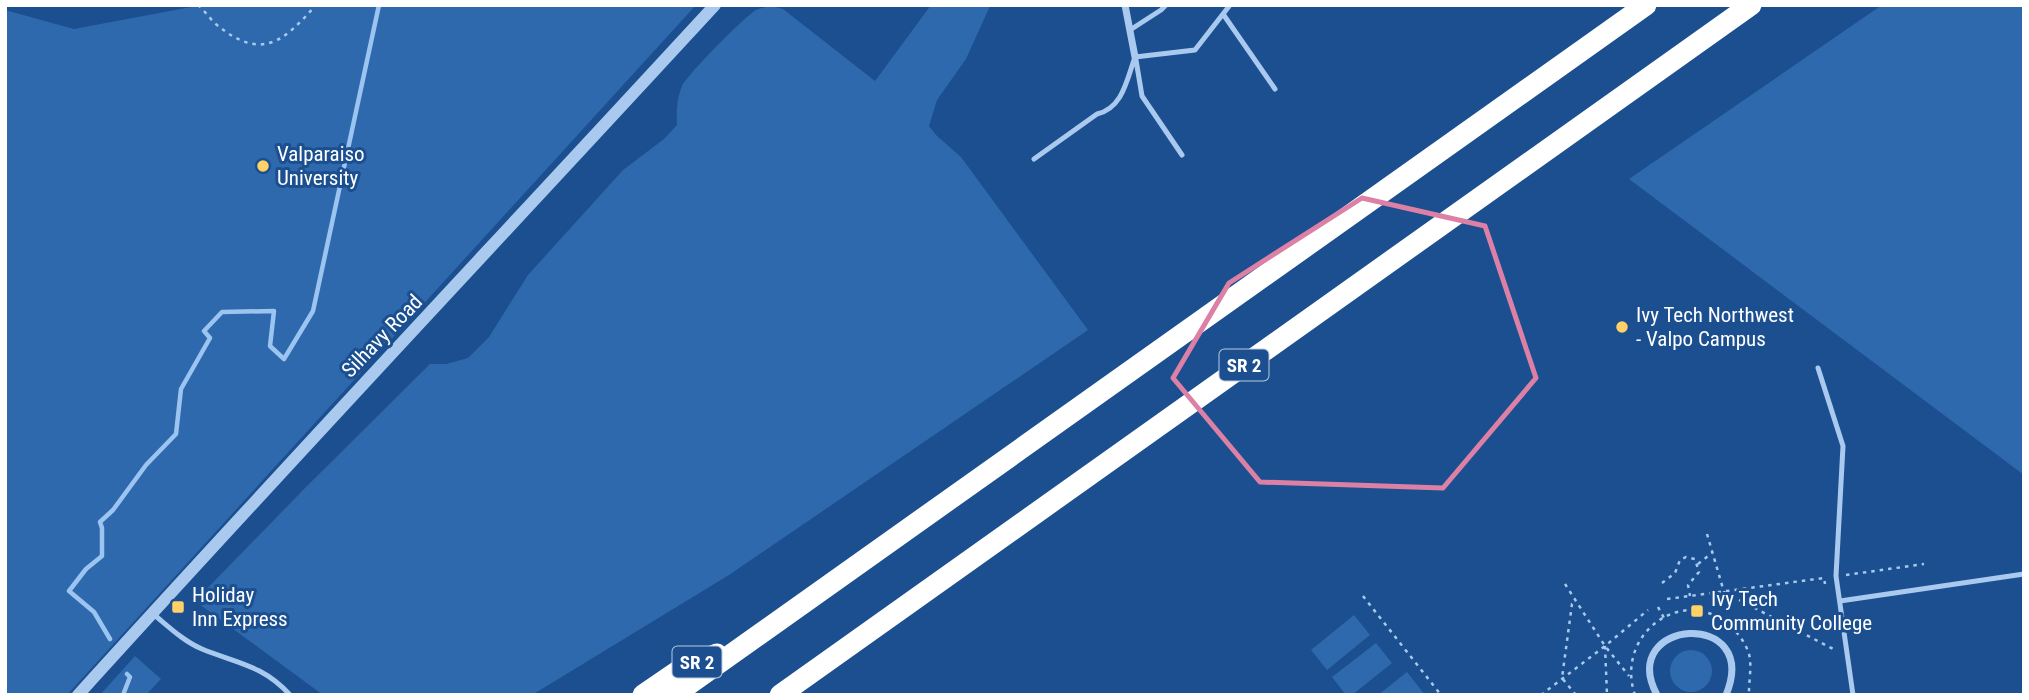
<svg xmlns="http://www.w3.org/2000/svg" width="2029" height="700" font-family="'Roboto Condensed',sans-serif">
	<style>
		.green { fill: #2e69ad }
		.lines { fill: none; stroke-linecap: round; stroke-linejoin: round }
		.stream { stroke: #9cc4f0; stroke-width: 4.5 }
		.path { stroke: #a9c9ee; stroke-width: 2.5; stroke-dasharray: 3.5 5; stroke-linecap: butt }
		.service { stroke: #a9c9ee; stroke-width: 5 }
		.minor { stroke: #a9c9ee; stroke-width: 7 }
		.tertiary { stroke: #a9c9ee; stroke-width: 12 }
		.motorway { stroke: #fff; stroke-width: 21 }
		.marked { fill: none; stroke: #dd80a5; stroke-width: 5; stroke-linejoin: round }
		.poi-dot { fill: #ffd166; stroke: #1b4f8f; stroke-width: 2.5 }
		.labels { text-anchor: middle; stroke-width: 6; stroke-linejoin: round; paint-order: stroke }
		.shield { fill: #1b4f8f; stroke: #bbcadd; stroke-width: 2 }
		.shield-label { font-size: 19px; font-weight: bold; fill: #fff }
		.poi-label { font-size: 21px; fill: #fff; stroke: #1b4f8f; text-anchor: start }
		.street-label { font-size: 21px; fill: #fff; stroke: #1b4f8f }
	</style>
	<rect width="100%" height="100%" fill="#1b4f8f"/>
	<path class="green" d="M202,5H696L67,695H5V10L74,29Z
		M931,5L990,6L966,59L937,100L929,126L937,136L961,157L1088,330L729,575L532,695H323L195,601L305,488L430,364H446L468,358L489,337L528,275L623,170L664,139L677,125C676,113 677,97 682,86C688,74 744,17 756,10C765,6 773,6 783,9L875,81Z
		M1882,5H2024V475L1629,179Z
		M1354,615L1370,635L1327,670L1311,650Z
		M1376,643L1392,663L1352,695H1346L1332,677Z
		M1670 671a21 21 0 1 1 42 0a21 21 0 1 1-42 0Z
		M135,656L161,679L146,695H100Z
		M1407,672L1425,695H1378Z"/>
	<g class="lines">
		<path class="stream" d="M110,639L94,612L69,591L86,569L102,556V528L100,522L113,510L146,465L176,434L181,389L210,338L204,331L222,312L274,311L270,346L284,359L313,311L379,5
			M123,695L130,677L127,674"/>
		<path class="path" d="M198,5C205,11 210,19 217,25C262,62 284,41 316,5
			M1707,534L1724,592L1729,622
			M1698,564L1712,553
			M1846,575L1924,564
			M1662,583L1675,573L1680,560L1686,557L1695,559L1699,572L1688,585L1690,596
			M1565,584L1605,646L1629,676
			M1724,592L1835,650
			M1363,596L1441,695
			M1667,599L1824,578L1825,584
			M1658,607L1664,618
			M1605,646L1607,695
			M1541,695L1605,646L1648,610
			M1576,695L1562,678L1572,604L1576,601
			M1635,695C1614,635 1683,582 1731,627C1739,634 1746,644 1749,654C1752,666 1749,680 1749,692"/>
		<path class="service" d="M1223,14L1275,89
			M1130,30L1161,10L1166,5
			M1135,57L1195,50L1230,5
			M1136,60L1142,96L1182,155
			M1034,159L1097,114C1123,108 1127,79 1135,57
			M1818,368L1843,446L1836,576L1853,695
			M1840,601L2024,574
			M152,613C168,626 183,641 202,649C236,663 263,665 290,695"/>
		<path class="minor" d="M1125,5L1135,57
			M1657,695C1616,618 1762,608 1726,695"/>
		<path class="tertiary" d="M78,695C288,463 503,235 715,5"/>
		<path class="motorway" d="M643,695L681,669L717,654
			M674,695L1646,5
			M780,695L1751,5"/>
	</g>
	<path class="marked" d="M1362,198L1485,226L1536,378L1443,488L1260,482L1173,378L1229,283Z"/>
	<g class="poi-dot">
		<circle cx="263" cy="166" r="7"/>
		<circle cx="1622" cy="327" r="7"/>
		<rect x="171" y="600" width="14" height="14" rx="3.5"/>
		<rect x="1690" y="604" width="14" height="14" rx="3.5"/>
	</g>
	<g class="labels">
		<g class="shield">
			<rect x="1219.5" y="349.5" width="49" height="31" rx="5"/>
			<rect x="672.5" y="646.5" width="49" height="31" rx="5"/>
		</g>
		<g class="shield-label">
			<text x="1244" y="372">SR 2</text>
			<text x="697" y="669">SR 2</text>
		</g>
		<g class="poi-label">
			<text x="277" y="161">Valparaiso<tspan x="277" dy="24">University</tspan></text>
			<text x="1636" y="322">Ivy Tech Northwest<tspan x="1636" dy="24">- Valpo Campus</tspan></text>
			<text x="192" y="602">Holiday<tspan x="192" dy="24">Inn Express</tspan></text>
			<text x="1711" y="606">Ivy Tech<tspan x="1711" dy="24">Community College</tspan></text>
		</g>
		<g class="street-label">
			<text transform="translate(382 336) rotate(-46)" y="7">Silhavy Road</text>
		</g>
	</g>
	<rect width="2029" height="700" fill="none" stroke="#ffffff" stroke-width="14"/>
</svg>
